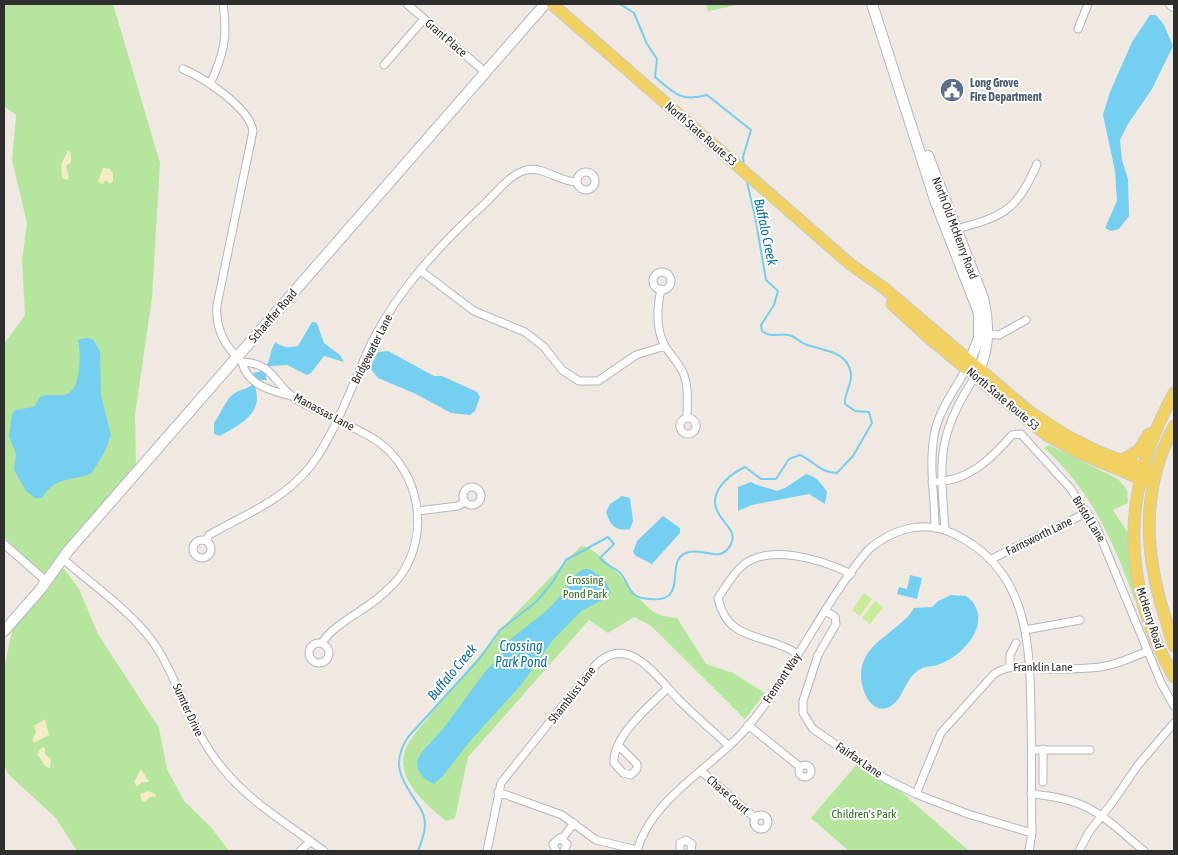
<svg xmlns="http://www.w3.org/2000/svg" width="1178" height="855" font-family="'Asap Condensed',sans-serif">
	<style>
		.green { fill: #b6e59e }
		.sand { fill: #f3ecc5 }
		.pitch { fill: #c9ec9a }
		.water { fill: #75cff0 }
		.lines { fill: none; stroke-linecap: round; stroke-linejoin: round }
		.stream { stroke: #75cff0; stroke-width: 2 }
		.street-casing { stroke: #b4b7c1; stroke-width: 9 }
		.secondary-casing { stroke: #b4b7c1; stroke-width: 12 }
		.primary-casing { stroke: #c9c9c9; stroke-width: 13 }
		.street { stroke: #fff; stroke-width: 7 }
		.secondary { stroke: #fff; stroke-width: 10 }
		.primary { stroke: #f2d163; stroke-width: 11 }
		.labels { text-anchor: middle; stroke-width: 4; stroke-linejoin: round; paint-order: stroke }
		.street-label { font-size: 12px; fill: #2e2e2e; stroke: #fff }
		.service-label { font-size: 12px; font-weight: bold; fill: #4e5e75; stroke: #fff; text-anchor: start }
		.park-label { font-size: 12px; fill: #2c6e1b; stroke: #fff }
		.water-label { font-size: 14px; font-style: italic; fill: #0d6fa3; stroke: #fff }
	</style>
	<rect width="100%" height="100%" fill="#efe9e1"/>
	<path class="green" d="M4,4H113L160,163L152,297L135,415L136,467L54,560L65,570L79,589L98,634L159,728L167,769L184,801L210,826L229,851H77L56,818L8,774L4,765V669L13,626L51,582L4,537V344L25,315L22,260L27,223L12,160L16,115L4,106Z
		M706,4H742L708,11Z
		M1049,445L1118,479L1127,490L1128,503L1113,510L1128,533L1130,569L1137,599L1135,601C1115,544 1090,488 1044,448Z
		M581,546C604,548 634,598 654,612C659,616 670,617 677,618L706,664L733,673L765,693L745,719L650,625L634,617L608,633L589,620L468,757L455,818L446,821C427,805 393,778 406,748C408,743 413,737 416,732L511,618Z
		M857,764L900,791L969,851H849L811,818Z"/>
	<path class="sand" d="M68,150L71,153V162L66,166L69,177L67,180L62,178L61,165Z
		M103,168L110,169L113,173V181L110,184L106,180L103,184L98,182Z
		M45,719L49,735L34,743L32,740L36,732L34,726Z
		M42,747L45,748V754L51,759L50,768L46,767L37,754Z
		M141,769L149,782H142L137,787L134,782Z
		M149,791L155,794L156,797H150L145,802L142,801L140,794Z"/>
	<path class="pitch" d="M864,593L872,599L860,616L852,610Z
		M875,601L883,607L870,624L862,618Z"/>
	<path class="water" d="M1150,15H1156L1164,25L1173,46L1152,89L1128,124L1120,140L1122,160L1128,179L1129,216L1119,229L1111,231L1105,228L1117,201L1115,171L1103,115L1110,92L1132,42Z
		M312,322L317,323L324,343L340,355L344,362L324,356L311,373L307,375L287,365L270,366L265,373L267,380H259L255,387C264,413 240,425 220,436L214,434V423C220,415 225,402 231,396C240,387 248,392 257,379L253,373C256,372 259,373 261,371C272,366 268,350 276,342C282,348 290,348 298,346Z
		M84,338L93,339L100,351L101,396L111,435L105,451L92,473C71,482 56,475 42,498H35L26,491L14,470L16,454L9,436L12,414L15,410L34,407L40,397C49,393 58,397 67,394C81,390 81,352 78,340Z
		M388,351L434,376H442L477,392L480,397L475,411L470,415L451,413L416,394L378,378L370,368L378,352Z
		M806,474C817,477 821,483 827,492L825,504L809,494L752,505L738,511V487L751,482C759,487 768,487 777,491L785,488Z
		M622,496L630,498L633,521L630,529C616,532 610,525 606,512L610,504Z
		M663,516L680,528V533L652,564L636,556L633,552L637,541Z
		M584,569C595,569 609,581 610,593L606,598L581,611L553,640L521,685L471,740L442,777L434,784L425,779L418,770L417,761L421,753L443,729L484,673L503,652L502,648C520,628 544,617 561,595C568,586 573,574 584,569Z
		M910,575L922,578L917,599L897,594L899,587L907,589Z
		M951,595L966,596C973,600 977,608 978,615C981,637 956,659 937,665C931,667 924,666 919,670C905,678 904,698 891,706C869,719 856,681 863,663C871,639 902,629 914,608L932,607L938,601Z"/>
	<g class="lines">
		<path class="stream" d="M620,4L634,13L647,44L657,59L655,77C675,94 681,102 707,95L751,130L743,157L744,166
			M418,851C422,840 427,829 424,817C423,811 418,805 415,800C399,776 392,762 408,737L480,658L500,630L536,602L552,583L566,560L608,537L614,544L600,558C605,565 611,566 618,571C629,580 627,595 642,598C694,608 662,562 686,553C701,546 721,565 731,544C737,531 724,524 719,514C706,494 728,475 745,467L761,479H776L789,459L800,455C814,461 820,473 837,473L853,456L872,423L869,412L855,411L845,404C844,393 852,385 851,374C848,350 822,351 805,344C800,342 796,338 792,336C781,332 772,339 762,331L761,325L774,305L778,291L766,280L755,216L746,178"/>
		<g class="street-casing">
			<path id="street" d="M407,4L485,72
				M1078,29L1088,4
				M384,65L424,19
				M183,69C204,78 249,107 253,131L217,305C215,328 225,347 242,362C273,363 273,382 293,397C307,407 325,413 340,421C353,428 368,434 380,443C420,474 430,533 401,575C395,584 385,592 377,599C364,610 327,629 322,644
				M210,84C224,54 228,36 223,4
				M577 181a9 9 0 1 1 18 0a9 9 0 1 1-18 0Z
				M953,230C1001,217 1016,213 1037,164
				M421,271L474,311L525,332L544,347L562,370L579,381H598L636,355L665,346
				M653 281a9 9 0 1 1 18 0a9 9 0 1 1-18 0Z
				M661,289C657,308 655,329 665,346C671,356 680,364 684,375C689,389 687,403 687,418
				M983,334L999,335L1026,320
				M242,362C247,385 271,391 292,396
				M680 426a8 8 0 1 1 16 0a8 8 0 1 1-16 0Z
				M932,482C968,482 990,460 1012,435L1021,434L1070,488L1096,526L1161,683L1174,706
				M463 496a9 9 0 1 1 18 0a9 9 0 1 1-18 0Z
				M418,511L458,506L465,502
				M935,528C935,496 928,464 935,431C940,409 955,389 966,369
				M945,530C940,462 936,435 975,377
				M193 549a9 9 0 1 1 18 0a9 9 0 1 1-18 0Z
				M206,541L209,535C244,515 282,501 309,468C336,434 354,379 373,340C399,289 439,246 480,208C494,196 508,175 526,170C544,166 559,182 577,182
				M4,544L46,581
				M63,559C94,586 138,616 159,651C182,690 193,734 224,770C251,803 291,826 324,851
				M992,559C1023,542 1056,530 1087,512
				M826,611L835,617L836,624L818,655L803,701V713L813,729L886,779L916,794L968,814L1032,833
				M1025,630L1080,620
				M309 653a10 10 0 1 1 20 0a10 10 0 1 1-20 0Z
				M798,654C765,632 728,644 718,598C725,588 732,575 741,567C767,542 823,560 851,574
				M1010,667V655L1016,643
				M748,725L800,767
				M618,745L637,764V769L631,775L623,773L614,763C612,737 651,704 668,688
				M1043,749V782
				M1032,750H1090
				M799 771a6 6 0 1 1 12 0a6 6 0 1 1-12 0Z
				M702,772L755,818
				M498,792L562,815L596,840L637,850
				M916,794L941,733L994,674C1012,662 1029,669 1050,669C1066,669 1084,669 1100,667C1117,665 1132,657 1148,651
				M1031,794C1090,799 1101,815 1144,851
				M754 822a7 7 0 1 1 14 0a7 7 0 1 1-14 0Z
				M562,839L574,823
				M300,851L311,841
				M487,851L501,783L593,668C627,629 656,677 680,701C696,717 713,731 729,746
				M556,851L553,844L560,838L567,844L564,851
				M637,851C651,799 709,770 744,731C792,676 821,606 868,550C891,530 922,519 952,533C1028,568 1030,641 1031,715C1032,754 1031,793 1032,833L1029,851
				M680,851V843L686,840L692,844L691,851
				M1079,851L1089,832L1112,803L1138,765L1174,723"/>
		</g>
		<g class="secondary-casing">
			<path id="secondary" d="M872,4L935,200L979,313V338L967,368
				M1171,4L1174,6
				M928,156L983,298C989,326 990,350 976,376
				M4,631L40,590L68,551L545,4"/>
		</g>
		<g class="primary-casing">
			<path id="primary" d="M552,4L850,264L884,288L1031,413L1067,436L1099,452L1156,473
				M892,304L928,337L1045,434L1077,452L1153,484
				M1174,393C1122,488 1119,581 1174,677
				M1174,426C1141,488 1144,552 1165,617C1168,626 1170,637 1174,646
				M1123,460L1139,450L1149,434"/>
		</g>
		<use href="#street" class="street"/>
		<use href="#secondary" class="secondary"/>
		<use href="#primary" class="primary"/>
	</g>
	<defs>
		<g id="civic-disc" transform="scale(1.25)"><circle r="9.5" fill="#5c6f8a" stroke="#fff"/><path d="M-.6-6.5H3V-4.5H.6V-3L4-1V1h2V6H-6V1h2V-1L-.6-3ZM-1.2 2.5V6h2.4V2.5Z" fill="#fff"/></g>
	</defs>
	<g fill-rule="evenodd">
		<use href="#civic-disc" x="952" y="90"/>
	</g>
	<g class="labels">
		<g class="street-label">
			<text transform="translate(446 38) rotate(41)" y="4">Grant Place</text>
			<text transform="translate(701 134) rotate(41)" y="4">North State Route 53</text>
			<text transform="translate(955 228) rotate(69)" y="4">North Old McHenry Road</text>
			<text transform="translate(273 316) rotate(-49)" y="4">Schaeffer Road</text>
			<text transform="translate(372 349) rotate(-63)" y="4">Bridgewater Lane</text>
			<text transform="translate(1003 399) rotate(40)" y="4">North State Route 53</text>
			<text transform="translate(324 412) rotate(28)" y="4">Manassas Lane</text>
			<text transform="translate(1089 519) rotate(58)" y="4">Bristol Lane</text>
			<text transform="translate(1039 536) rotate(-26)" y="4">Farnsworth Lane</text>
			<text transform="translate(1150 618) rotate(72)" y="4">McHenry Road</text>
			<text x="1043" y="671">Franklin Lane</text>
			<text transform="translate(782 678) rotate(-56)" y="4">Fremont Way</text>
			<text transform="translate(572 695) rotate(-52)" y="4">Shambliss Lane</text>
			<text transform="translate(188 710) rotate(65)" y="4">Sumter Drive</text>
			<text transform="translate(859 760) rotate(34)" y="4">Fairfax Lane</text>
			<text transform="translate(728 795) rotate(41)" y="4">Chase Court</text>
		</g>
		<g class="service-label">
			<text x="970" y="87">Long Grove<tspan x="970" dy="14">Fire Department</tspan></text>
		</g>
		<g class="park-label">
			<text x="585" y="584">Crossing<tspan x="585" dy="14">Pond Park</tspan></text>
			<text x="864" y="818">Children's Park</text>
		</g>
		<g class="water-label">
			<text transform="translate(766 232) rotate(78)" y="5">Buffalo Creek</text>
			<text x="521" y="651">Crossing<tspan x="521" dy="16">Park Pond</tspan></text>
			<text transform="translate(452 672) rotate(-50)" y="5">Buffalo Creek</text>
		</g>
	</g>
	<rect width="1178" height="855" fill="none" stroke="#2e2e2e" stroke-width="10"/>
</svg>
